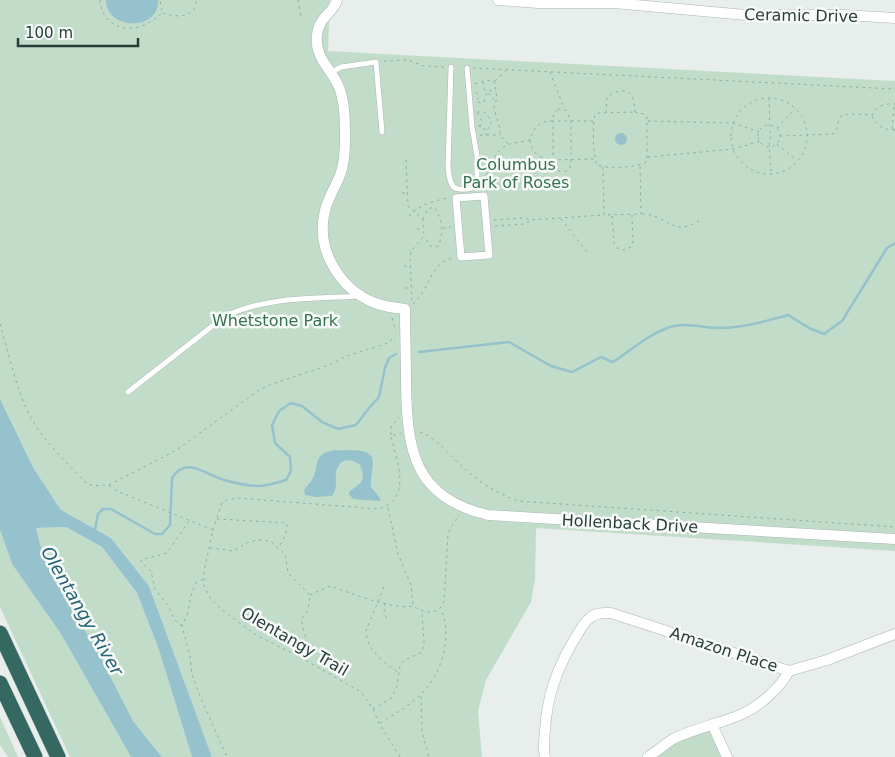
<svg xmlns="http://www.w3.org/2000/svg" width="895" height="757" font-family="'DejaVu Sans',sans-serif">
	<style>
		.green { fill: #c2dcca }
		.water { fill: #95c2cc }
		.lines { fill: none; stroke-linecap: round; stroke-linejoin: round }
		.stream { stroke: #95c2cc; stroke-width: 2.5 }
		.service-casing { stroke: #aab6b2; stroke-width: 6 }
		.pedestrian-casing { stroke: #aab6b2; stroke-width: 8 }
		.minor-casing { stroke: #aab6b2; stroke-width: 11 }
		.motorway-casing { stroke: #c3c9c8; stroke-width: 16 }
		.path { stroke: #8aaea4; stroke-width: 1; stroke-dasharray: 2.5 4; stroke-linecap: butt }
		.service { stroke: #fff; stroke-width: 5 }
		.pedestrian { stroke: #fff; stroke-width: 7 }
		.minor { stroke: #fff; stroke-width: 10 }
		.motorway { stroke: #356860; stroke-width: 15 }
		.labels { text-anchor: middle; stroke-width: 5; stroke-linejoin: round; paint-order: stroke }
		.street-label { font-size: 16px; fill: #273e39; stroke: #f7faf9 }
		.park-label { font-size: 16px; fill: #35724f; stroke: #f7faf9 }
		.water-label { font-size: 18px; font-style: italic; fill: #266575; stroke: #f7faf9 }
	</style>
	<rect width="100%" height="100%" fill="#e7eeeb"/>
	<path class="green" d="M0,0H330L328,51L895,81V551L536,528L535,579L531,602L486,680L478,711L482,757H212L149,586L111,538L61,510L34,469L0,399Z
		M66,527L102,547L137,593L159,650L192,757H162L133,721L102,660L44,559L36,528Z
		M0,530L12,564L61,634L131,757H70L0,607Z
		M0,717L18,757H8L0,745Z
		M709,729L724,757H657L681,739Z"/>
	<path class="water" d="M106,0H158C160,31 106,31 106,0Z
		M615 139a6 6 0 1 1 12 0a6 6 0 1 1-12 0Z
		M0,399L34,469L61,510L111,538L149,586L212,757H192L159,650L137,593L102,547L66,527L36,528L44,559L102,660L133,721L162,757H131L61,634L12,564L0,530Z
		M335,450C347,452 372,445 373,462C373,471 370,478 371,487L380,498V501L353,499L349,494V492C361,482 367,482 360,465C351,457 338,459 336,473C335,482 338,487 332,496L316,497L305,495L304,490C307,486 312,481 314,476C319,461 314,454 335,450Z"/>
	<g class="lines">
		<path class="stream" d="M419,352L509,342L551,366L572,372L601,357L613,362C631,350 649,334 670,327C686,322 703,328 720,328C744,328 766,321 788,315L809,328L824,334L842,321L887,248L895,243
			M95,530L98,514L103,509H111L155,534H162L170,525L172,478C186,455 206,475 224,480C235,483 249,486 259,486C268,486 278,482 286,480L291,471L290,457L275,443L272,425L279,411L291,403L302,406L322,422L338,429L356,425L369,408L379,397L385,368L389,358L396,354"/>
		<g class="service-casing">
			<path id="service" d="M451,67L448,167C450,185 451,193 472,188L477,182V156L472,127L467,68
				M332,72L341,67L376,62L382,132
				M128,392L224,317C266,296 314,299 360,296"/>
		</g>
		<g class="pedestrian-casing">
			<path id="pedestrian" d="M484,196L489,255L461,257L456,198Z"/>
		</g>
		<g class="minor-casing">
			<path id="minor" d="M337,0C334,13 319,16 317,35C314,60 333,69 340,90C345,105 345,122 345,139C345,151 344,168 338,180C333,191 326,202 324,215C317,252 341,290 375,303C385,307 395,308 405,309C405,333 406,358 406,382C407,450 413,497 488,515L895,539
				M498,0L538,3H614L746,15H843L895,18
				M712,724L727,757
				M545,757C543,749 544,739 545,730C547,696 557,669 574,640C579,632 583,623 590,618C596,612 604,613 611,613L789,671L827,660L895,634
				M648,757C657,751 665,744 673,739C695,728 720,724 742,714C760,706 780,688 789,671"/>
		</g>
		<g class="motorway-casing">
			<path id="motorway" d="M0,633L58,757
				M0,683L35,757"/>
		</g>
		<path class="path" d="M100,0C101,20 118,32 138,27C147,25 155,19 162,13L160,0
			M298,0L301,16
			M163,13C175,18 197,18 196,0
			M384,61L408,60L424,66L444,67
			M473,68L895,89
			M550,72L564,108
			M495,81L506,71
			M483,82L484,89L495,101
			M475,84L486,80L494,81L497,98L494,108L500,129V135L509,145
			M476,92L479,96L477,101
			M731 136a38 38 0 1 1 76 0a38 38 0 1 1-76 0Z
			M769,98L770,132L771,134L769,146L771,173
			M478,102L482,103L484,102L487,92L495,89
			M558,109L566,110L571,121V165C569,172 562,174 556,169L553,160C540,160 532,153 530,140C533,128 540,120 553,121L554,113Z
			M477,112H484L492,121L488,129L486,130
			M635,112L644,114L647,117V161C641,168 606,169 597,165C593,156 592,124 595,115L599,113Z
			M477,113L482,121L479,130
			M606,113L607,97C615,91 629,86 633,99C635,102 634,108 635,112
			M872,116C877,126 884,130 895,130
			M593,121H553V160L595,159
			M648,121L733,123L759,132
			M478,125L486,130V135
			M758 136a11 11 0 1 1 22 0a11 11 0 1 1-22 0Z
			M777,128L795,109
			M892,129L894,104
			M480,135H500
			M780,136L833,134C839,129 836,121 842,115L852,114L872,115C877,106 884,103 895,104
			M777,144L797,161
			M648,157L734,149L760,141
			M406,160L408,206L423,220L424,236L411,251L410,256L412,303
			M603,167L604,215L641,214L640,166
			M485,188C486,172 493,150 510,144C516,142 523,142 530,140
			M402,193L408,192
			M642,214C670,215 672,240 703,218
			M409,216C419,205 433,201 448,198
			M612,216L614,244L617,248L624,250L631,247L633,243L632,214
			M423,219L428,209L434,207C443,218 444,234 438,246L434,247L430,246L425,237
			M561,219L587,252
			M494,220L525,218L530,220L604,215
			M495,226L525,224L530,221
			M443,228L451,227
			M417,229H423
			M404,266H411
			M405,288H411
			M413,304C430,290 429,263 453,258
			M392,318L396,331
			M0,324C8,351 17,392 30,416C42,440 67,462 85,482C94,489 101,483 110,486C112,487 115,490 117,491L213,530L204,571V586L211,599L221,609L256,635L300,657L361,692L373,709L379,723L400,757
			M420,432C441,440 453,461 471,474C485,486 501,495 518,501L895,527
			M391,435V427L399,417
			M109,485L175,451L259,390L272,384L329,365L347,356L388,343L395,336
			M388,508L398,554L411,585L413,605
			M217,519L287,523L286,534L279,547
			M213,530L222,503L227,500L237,498L378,509C413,499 397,462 391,436L401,433
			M210,548L234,551L246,543L257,540L270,541L285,554L288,573L310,595L308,610L301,620L306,639L300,656
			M203,579L196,583L192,592L187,615L182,626L190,656L192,675L202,701L227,757
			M384,587L366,631C366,649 384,663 398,672
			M310,595L330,586C351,593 392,610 413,606C424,613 438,616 444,602L448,535L451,527L459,515
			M385,603L384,612L387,620
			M182,626L175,620L168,606L155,589L151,571L141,562V560L167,553L189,521
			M421,696L422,732L429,757
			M373,709L391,698L397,686L400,666L403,661L422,652L424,642L422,612
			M380,723C412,704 436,689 444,651C447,635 447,624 441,609"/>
		<use href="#service" class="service"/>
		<use href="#pedestrian" class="pedestrian"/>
		<use href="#minor" class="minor"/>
		<use href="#motorway" class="motorway"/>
	</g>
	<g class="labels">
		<g class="street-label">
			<text transform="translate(801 15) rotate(1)" y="6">Ceramic Drive</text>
			<text transform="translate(630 523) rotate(3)" y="6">Hollenback Drive</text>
			<text transform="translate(295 641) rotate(30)" y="6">Olentangy Trail</text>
			<text transform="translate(724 649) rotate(18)" y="6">Amazon Place</text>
		</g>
		<g class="park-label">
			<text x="516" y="170">Columbus<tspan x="516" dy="18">Park of Roses</tspan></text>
			<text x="275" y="326">Whetstone Park</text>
		</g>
		<g class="water-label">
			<text transform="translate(82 611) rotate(60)" y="6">Olentangy River</text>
		</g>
	</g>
	<path d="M18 38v8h120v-8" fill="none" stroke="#273e39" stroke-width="2.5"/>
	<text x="25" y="38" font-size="15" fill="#273e39" stroke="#f7faf9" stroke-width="4" paint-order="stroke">100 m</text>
</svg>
